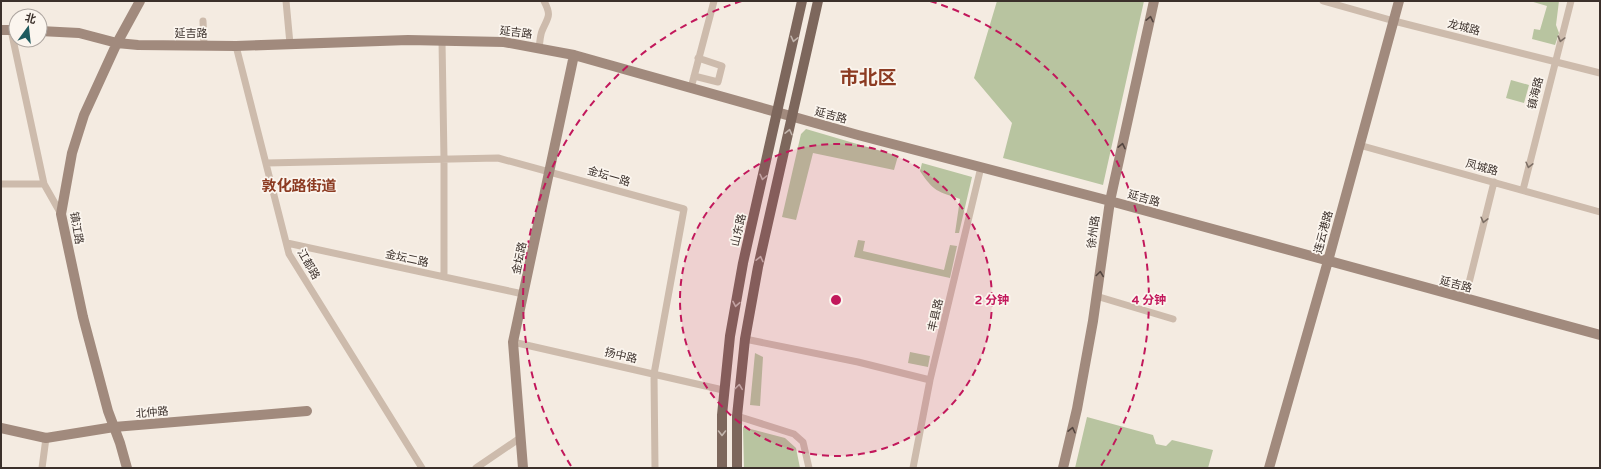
<svg xmlns="http://www.w3.org/2000/svg" width="1601" height="469" font-family="'Varela Round','Noto Sans SC',sans-serif">
	<style>
		.green { fill: #b8c4a0 }
		.lines { fill: none; stroke-linecap: round; stroke-linejoin: round }
		.street { stroke: #cdbbac; stroke-width: 7 }
		.secondary { stroke: #a18a7d; stroke-width: 10 }
		.primary { stroke: #7d675c; stroke-width: 10 }
		.oneway { stroke: #544640 }
		.oneway2 { stroke: #c2b5ac }
		.oneway3 { stroke: #7d6f65 }
		.ring { fill: none; stroke: #c2185b; stroke-width: 2; stroke-dasharray: 7 5 }
		.labels { text-anchor: middle; stroke-width: 3.5; stroke-linejoin: round; paint-order: stroke }
		.street-label { font-size: 11px; fill: #3b302b; stroke: #fbf5ee }
		.district-label { font-size: 15px; font-weight: bold; fill: #8c3b22; stroke: #fbf5ee }
		.town-label { font-size: 19px; font-weight: bold; fill: #8c3b22; stroke: #fbf5ee }
		.centre { fill: #c2185b; stroke: #fbf5ee; stroke-width: 2 }
		.ring-label { font-size: 12px; text-anchor: middle; font-weight: bold; fill: #c2185b; stroke: #fbf5ee; stroke-width: 3.5; stroke-linejoin: round; paint-order: stroke }
	</style>
	<rect width="100%" height="100%" fill="#f4ebe1"/>
	<path class="green" d="M997,1H1144L1103,185L1003,158L1012,123L974,78Z
		M1530,1H1559L1556,25L1559,33L1555,45L1532,39L1534,29L1540,30L1547,6Z
		M1511,80L1529,85L1524,103L1506,98Z
		M806,129L898,156L894,170L813,153L796,220L782,217L801,134Z
		M922,163L972,177L959,233H955L960,199C937,191 934,192 920,171Z
		M858,240L865,241L863,251L944,270L950,245L957,246L950,278L854,257Z
		M910,352L930,356L928,367L908,363Z
		M755,353L763,357L760,406L750,405Z
		M1087,417L1153,435L1156,444L1166,446L1172,440L1213,450L1208,468H1075Z
		M743,427L785,438L796,448L800,468H744Z"/>
	<g class="lines">
		<path class="street" d="M286,1L290,44
			M1323,1L1394,21L1600,73
			M203,21L204,45
			M11,30L44,184L61,214
			M442,41L444,159V277
			M236,46L289,254L422,468
			M539,48C540,42 540,36 542,31C548,17 552,16 544,1
			M694,76L718,82L722,66L698,58
			M691,88L714,1
			M1359,145L1600,212
			M266,163L498,158L684,209L654,374L655,468
			M1,184H44
			M1523,190L1571,1
			M287,243L523,294
			M1096,296L1173,319
			M1465,299L1494,182
			M745,339L858,362L930,380
			M513,342L723,390
			M737,416L794,434L803,442L809,468
			M42,468L46,438
			M476,468L520,438
			M913,468L930,380L981,167"/>
		<path class="secondary" d="M1,30H16
			M40,31L79,33L117,43L138,45L236,46L408,40L504,42L574,55L858,135L1110,201L1600,335
			M1,428L46,438L114,427L307,411
			M127,468L120,443L108,411L83,317L61,214L72,153L84,115L117,43L140,1
			M523,468L513,342L574,55
			M1063,468L1077,409L1093,321L1110,201L1154,1
			M1269,468L1328,261L1399,1"/>
		<path class="primary" d="M722,468V415L730,336L743,263L802,1
			M737,468V416L745,339L758,267L818,1"/>
	</g>
	<defs><path id="oneway-chevron" d="M-2-3.5L2.5 0L-2 3.5" fill="none" stroke-width="1.6" stroke-linecap="round" stroke-linejoin="round"/></defs>
	<g class="oneway">
		<use href="#oneway-chevron" transform="translate(1150 19) rotate(-78)"/>
		<use href="#oneway-chevron" transform="translate(1122 146) rotate(-78)"/>
		<use href="#oneway-chevron" transform="translate(1100 274) rotate(-82)"/>
		<use href="#oneway-chevron" transform="translate(1072 430) rotate(-77)"/>
	</g>
	<g class="oneway2">
		<use href="#oneway-chevron" transform="translate(794 39) rotate(103)"/>
		<use href="#oneway-chevron" transform="translate(789 132) rotate(-77)"/>
		<use href="#oneway-chevron" transform="translate(763 177) rotate(103)"/>
		<use href="#oneway-chevron" transform="translate(760 259) rotate(-77)"/>
		<use href="#oneway-chevron" transform="translate(736 304) rotate(100)"/>
		<use href="#oneway-chevron" transform="translate(739 387) rotate(-83)"/>
		<use href="#oneway-chevron" transform="translate(722 433) rotate(90)"/>
	</g>
	<g class="oneway3">
		<use href="#oneway-chevron" transform="translate(1561 39) rotate(105)"/>
		<use href="#oneway-chevron" transform="translate(1529 165) rotate(104)"/>
		<use href="#oneway-chevron" transform="translate(1484 220) rotate(104)"/>
	</g>
	<circle cx="836" cy="300" r="156" fill="#c2185b" fill-opacity=".12"/>
	<g class="ring">
		<circle cx="836" cy="300" r="156"/>
		<path d="M571 466A313 313 0 0 1 742 1M930 1A313 313 0 0 1 1101 466"/>
	</g>
	<g class="labels">
		<g class="street-label">
			<text transform="translate(1464 27) rotate(14)" y="4">龙城路</text>
			<text transform="translate(516 32) rotate(7)" y="4">延吉路</text>
			<text x="191" y="37">延吉路</text>
			<text transform="translate(1535 93) rotate(-76)" y="4">镇海路</text>
			<text transform="translate(831 115) rotate(15)" y="4">延吉路</text>
			<text transform="translate(1482 167) rotate(15)" y="4">凤城路</text>
			<text transform="translate(609 176) rotate(16)" y="4">金坛一路</text>
			<text transform="translate(1144 198) rotate(16)" y="4">延吉路</text>
			<text transform="translate(77 228) rotate(80)" y="4">镇江路</text>
			<text transform="translate(738 230) rotate(-77)" y="4">山东路</text>
			<text transform="translate(1093 232) rotate(-82)" y="4">徐州路</text>
			<text transform="translate(1323 232) rotate(-75)" y="4">连云港路</text>
			<text transform="translate(407 258) rotate(12)" y="4">金坛二路</text>
			<text transform="translate(519 258) rotate(-78)" y="4">金坛路</text>
			<text transform="translate(309 264) rotate(60)" y="4">江都路</text>
			<text transform="translate(1456 284) rotate(15)" y="4">延吉路</text>
			<text transform="translate(935 315) rotate(-77)" y="4">丰县路</text>
			<text transform="translate(621 355) rotate(13)" y="4">扬中路</text>
			<text transform="translate(152 412) rotate(-5)" y="4">北仲路</text>
		</g>
		<g class="district-label">
			<text x="299" y="191">敦化路街道</text>
		</g>
		<g class="town-label">
			<text x="868" y="84">市北区</text>
		</g>
	</g>
	<circle cx="836" cy="300" r="6" class="centre"/>
	<g class="ring-label">
		<text x="992" y="304">2 分钟</text>
		<text x="1149" y="304">4 分钟</text>
	</g>
	<rect width="1601" height="469" fill="none" stroke="#3b302b" stroke-width="4"/>
	<g transform="translate(28 28) rotate(15)"><circle r="19" fill="#fbf5ee" stroke="#aea6a0"/>
	<path d="M0-3L7 15L0 10L-7 15Z" fill="#1f5a5e"/>
	<text y="-6" font-size="11" font-weight="bold" text-anchor="middle" fill="#3b302b">北</text>
	</g>
</svg>
